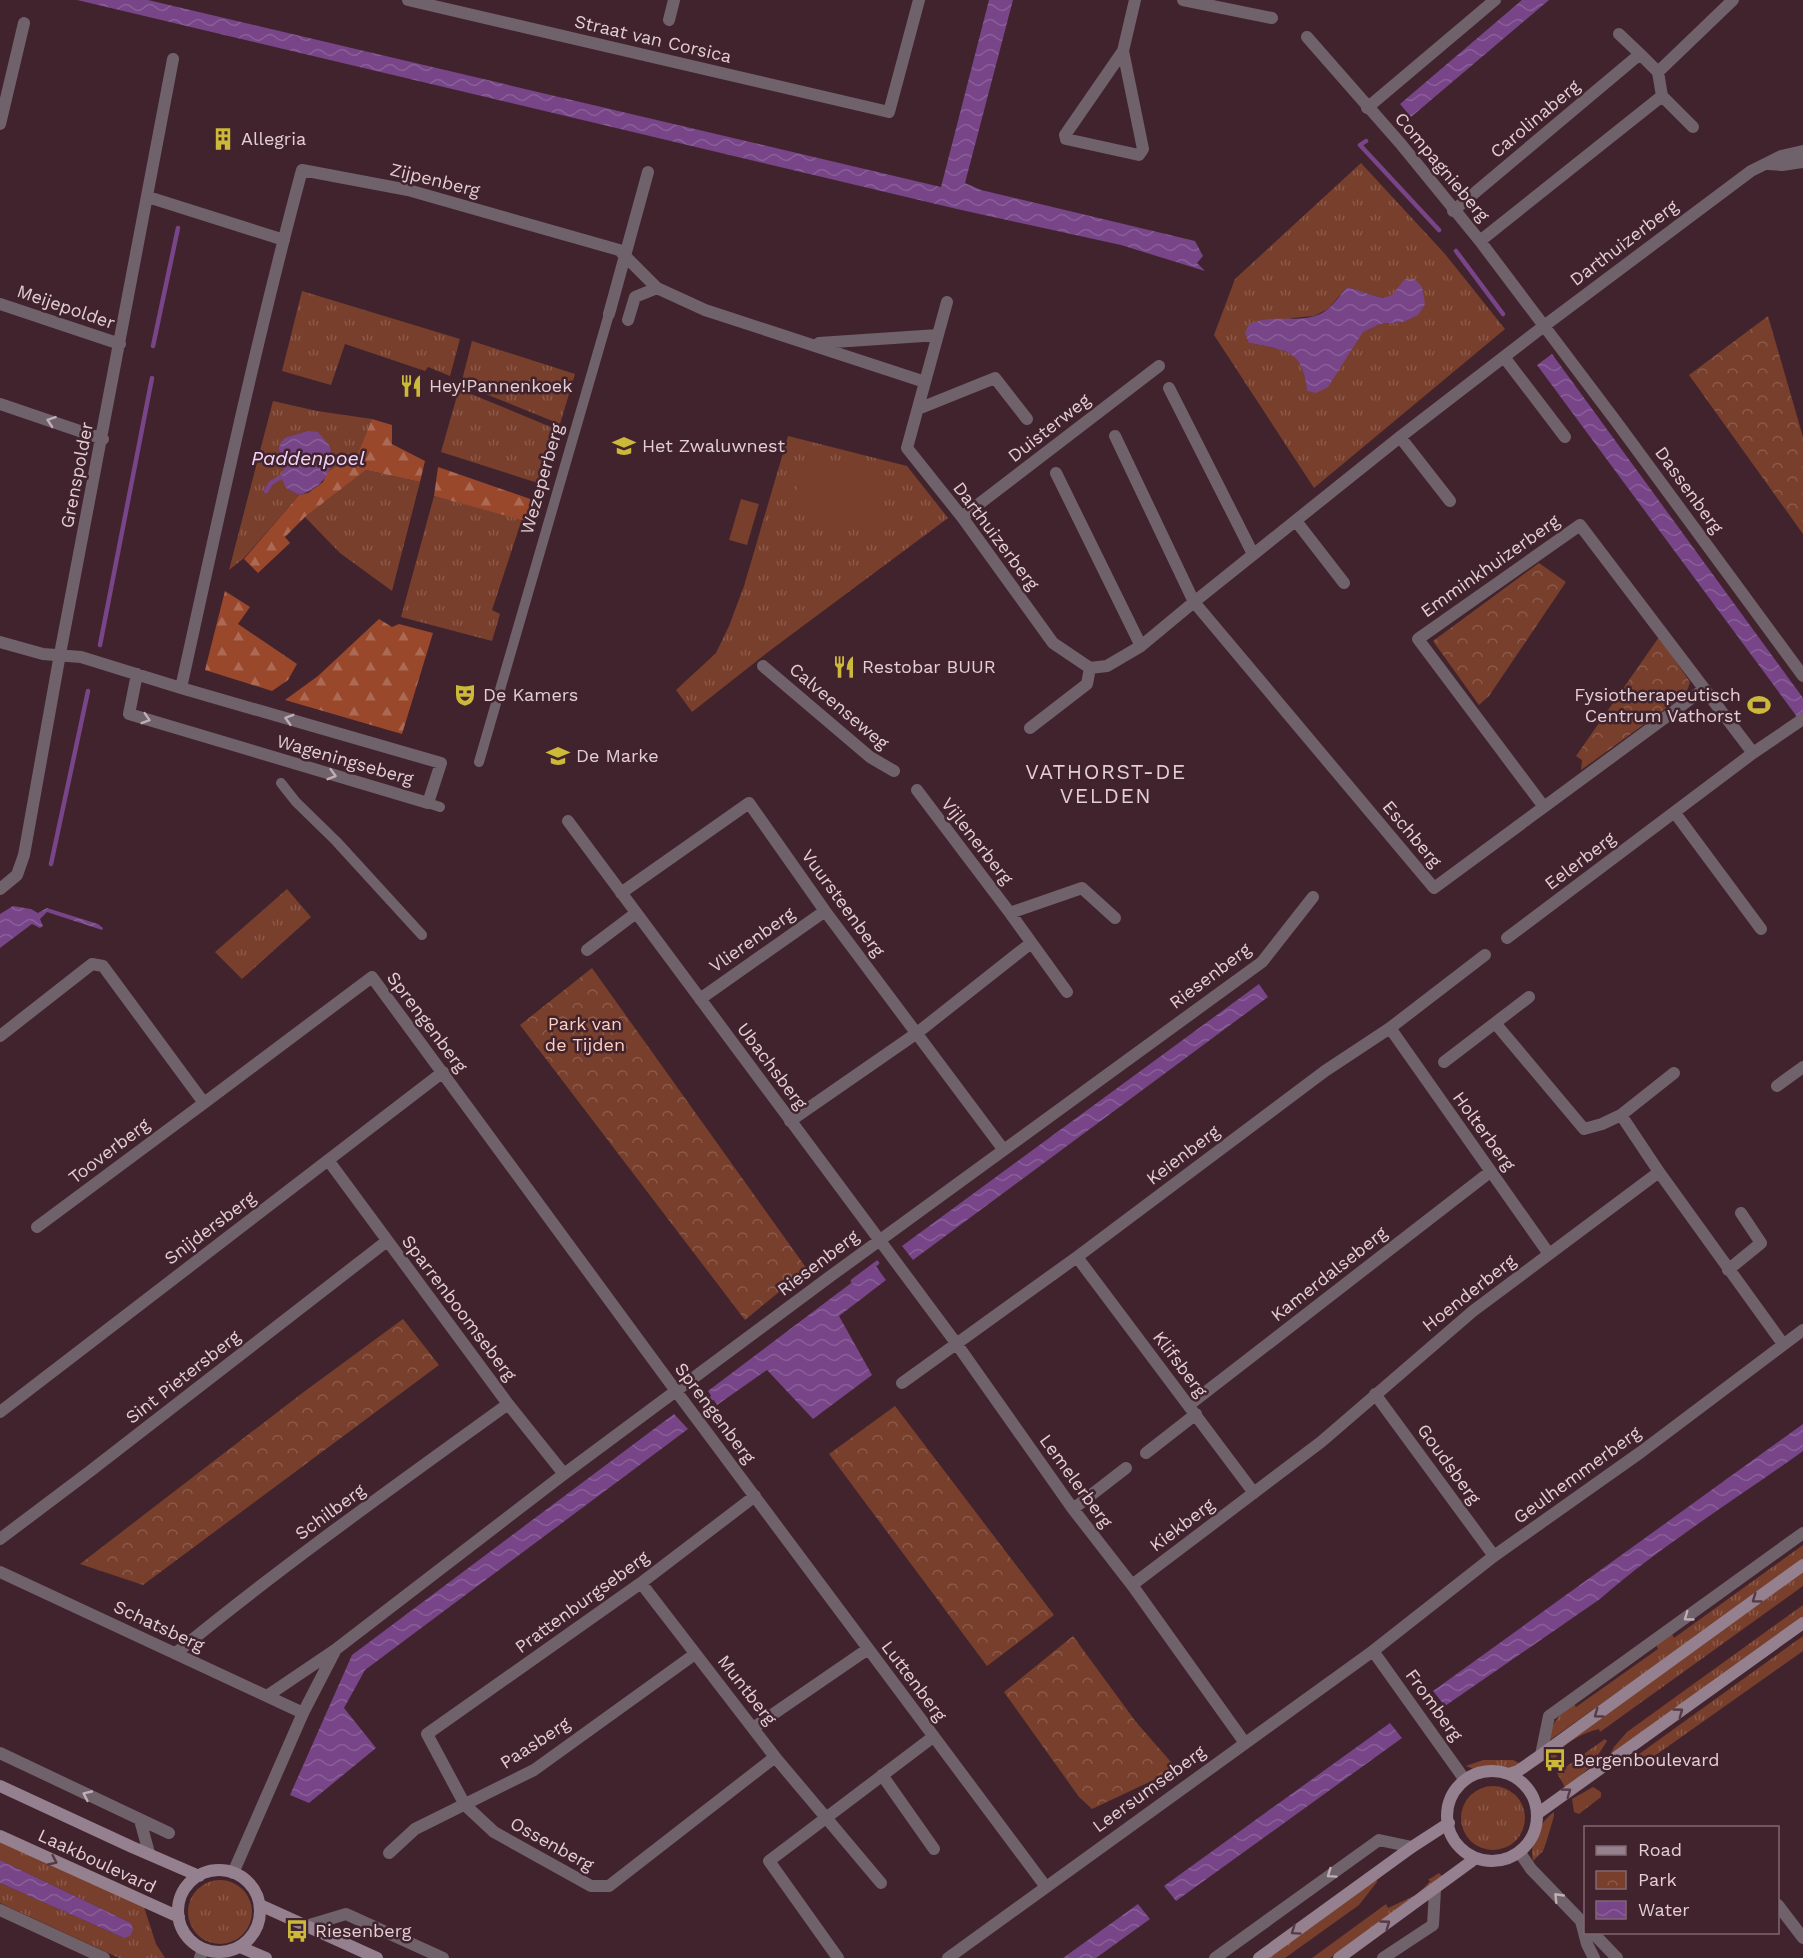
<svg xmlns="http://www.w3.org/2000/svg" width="1803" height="1958" font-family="'Work Sans',sans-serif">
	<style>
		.grass { fill: url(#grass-tufts); fill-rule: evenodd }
		.forest { fill: url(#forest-firs) }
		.park { fill: url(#park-crowns) }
		.pitch { fill: #783f2c }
		.water { fill: url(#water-waves) }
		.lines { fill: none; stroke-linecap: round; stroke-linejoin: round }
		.stream { stroke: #774588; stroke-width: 4.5 }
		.pedestrian { stroke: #70626b; stroke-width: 10 }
		.minor { stroke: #70626b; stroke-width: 12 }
		.tertiary { stroke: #70626b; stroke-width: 12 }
		.secondary { stroke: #94808e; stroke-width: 12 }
		.oneway { stroke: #c0aeb4 }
		.oneway2 { stroke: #563a45 }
		.labels { text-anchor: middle; stroke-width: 5; stroke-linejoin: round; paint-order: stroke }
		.street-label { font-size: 18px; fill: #e2ced4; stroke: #41232d }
		.poi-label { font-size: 18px; fill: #e2ced4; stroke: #41232d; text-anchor: start }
		.park-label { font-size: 18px; fill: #ffcfbf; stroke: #41232d }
		.water-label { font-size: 20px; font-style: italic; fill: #f1d6fb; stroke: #41232d }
		.quarter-label { font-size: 21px; letter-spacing: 1.5px; fill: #e2ced4; stroke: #41232d }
	</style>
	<defs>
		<pattern id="grass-tufts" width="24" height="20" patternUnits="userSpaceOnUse" patternTransform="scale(1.5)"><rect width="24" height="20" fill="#783f2c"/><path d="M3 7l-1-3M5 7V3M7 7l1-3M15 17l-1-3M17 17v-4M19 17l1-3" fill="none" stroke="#8b5a4a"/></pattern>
		<pattern id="forest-firs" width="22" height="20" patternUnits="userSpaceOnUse" patternTransform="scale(1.5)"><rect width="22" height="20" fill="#99482c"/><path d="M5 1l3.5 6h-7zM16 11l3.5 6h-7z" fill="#ac6a54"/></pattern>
		<pattern id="park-crowns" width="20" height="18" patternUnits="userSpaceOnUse" patternTransform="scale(1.5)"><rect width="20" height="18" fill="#783f2c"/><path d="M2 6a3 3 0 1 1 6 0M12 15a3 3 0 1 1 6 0" fill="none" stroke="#8b5a4a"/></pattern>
		<pattern id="water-waves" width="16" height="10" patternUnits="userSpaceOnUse" patternTransform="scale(1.5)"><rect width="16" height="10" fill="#774588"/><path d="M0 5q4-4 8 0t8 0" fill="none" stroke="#8a5f98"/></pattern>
	</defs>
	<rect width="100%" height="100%" fill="#41232d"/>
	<path class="grass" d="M1361,163L1445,254L1505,329L1314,488L1214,335L1235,279ZM1347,287L1382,298L1392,295L1403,322L1380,324L1362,332L1351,348L1307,390C1303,349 1285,350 1249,343L1292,318L1314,316L1328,309Z
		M302,291L460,339L450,376L428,367L425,371L345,344L331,385L282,371Z
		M472,341L575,374L560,424L461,384Z
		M459,389L558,430L541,484L441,452Z
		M273,401L317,411L372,419L358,453L327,472L331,462L307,431L284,438L278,448L285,465L286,488L299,495L244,558L229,570Z
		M788,436L907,466L948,518L768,652L692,712L676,690L716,653L729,626L744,586Z
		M366,470L420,482L392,591L340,553L305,517Z
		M434,496L522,519L492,610L500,614L492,641L401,617Z
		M287,889L311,917L242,979L215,952Z
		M1803,1545V1561L1550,1740C1550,1723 1560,1714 1574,1704L1576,1707L1658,1649L1656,1645L1672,1634L1674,1638Z
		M1803,1571V1586L1600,1732L1599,1729C1582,1733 1567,1742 1555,1755L1558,1756L1548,1763L1543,1759Z
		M1803,1605V1618L1610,1755L1614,1747L1627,1732Z
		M1803,1636V1651L1636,1769L1628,1762Z
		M1605,1739L1607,1741L1591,1766L1566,1789L1557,1773Z
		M1483,1760H1513L1521,1764L1507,1771L1481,1772L1466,1766Z
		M1461 1818a32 32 0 1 1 64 0a32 32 0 1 1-64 0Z
		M1593,1787L1601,1792V1797L1579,1814L1574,1812L1572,1799Z
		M1554,1812V1816L1546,1843L1543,1851L1533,1861C1529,1843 1540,1822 1554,1812Z
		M0,1841L144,1907L156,1944L165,1958H119L0,1903V1883L124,1938L131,1923L0,1860Z
		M1439,1873L1443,1877L1330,1958H1312L1386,1904L1388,1908L1416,1895L1431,1881L1428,1880Z
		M1375,1880H1377V1882L1359,1905L1285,1958H1266Z
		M188 1912a32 32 0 1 1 64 0a32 32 0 1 1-64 0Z"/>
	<path class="forest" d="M372,419L392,425V444L425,461L420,482L366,470L305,517L285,537L290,543L258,573L244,559L299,495L308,493L323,482L327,472L358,453Z
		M438,467L536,501L529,522L434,496Z
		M225,591L250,607L238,624L297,664L288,680L272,691L205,670Z
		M379,619L392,627L399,624L433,633L402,734L285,700L318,676Z"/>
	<path class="park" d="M1768,316L1803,437V534L1689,375Z
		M1539,563L1566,582L1489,696L1479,705L1433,641Z
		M1659,637L1690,682L1686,694L1581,770L1582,760L1576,756Z
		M592,968L807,1269L745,1320L520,1025Z
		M403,1319L439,1365L143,1585L80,1564L301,1394Z
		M895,1406L1054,1615L987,1666L829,1454Z
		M1073,1636L1136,1722L1177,1769L1092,1809L1079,1797L1004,1692Z"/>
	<path class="pitch" d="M807,454L890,478L875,533L791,508Z
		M741,499L759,504L747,545L729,540Z"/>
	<path class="water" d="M77,0H148L941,187L989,0H1013L965,183L981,190L1195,241L1203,256L1197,263L1205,271L1121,245L957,209Z
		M1522,0H1549L1411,117L1400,104Z
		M1405,279H1415L1422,287L1425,304L1418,315L1403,322L1380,324L1363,332L1328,387L1316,393L1307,391C1303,349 1285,350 1249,343L1245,333L1249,324C1273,312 1307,327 1328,309C1335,303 1341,294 1347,287L1382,298L1392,295Z
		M1552,354L1803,698V725L1537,365Z
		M307,431L318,432C322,437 328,442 330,447C337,471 319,490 299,495L286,488L281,477L285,465L278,448L284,438Z
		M13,906L31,909L38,913L47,908L98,924L103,928L102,930L47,912L40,919L43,926L40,928L32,924L0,948V914Z
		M1259,984L1268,997L913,1260L902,1246Z
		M875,1265L886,1280L839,1316L872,1375L813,1419L767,1370L717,1405L708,1391Z
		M674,1414L688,1429L365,1670L344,1708L376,1748L309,1803L290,1795L352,1655Z
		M1803,1424V1451C1735,1500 1663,1544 1600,1599L1445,1706L1433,1691Z
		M1390,1723L1402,1738L1176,1901L1164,1886Z
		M0,1860L131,1923L133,1930L130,1936L124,1938L0,1883Z
		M1138,1904L1150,1919L1096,1958H1063Z"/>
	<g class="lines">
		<path class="stream" d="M1366,141L1360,145L1439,230
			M1456,251L1503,314
			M153,346L178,228
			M266,491L271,483L281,477
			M100,645L152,378
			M51,864L88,691
			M853,1281L877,1263
			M708,1401L716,1395"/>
		<path class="pedestrian" d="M479,762L609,314
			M281,783L296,802L336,841L422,935
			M428,803L440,807"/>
		<path class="minor" d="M408,0L889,112L919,0
			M1183,0L1272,18
			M669,20L674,0
			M1619,34L1640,54
			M1307,37L1400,143L1480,241L1615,420L1803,676
			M1123,51L1143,149L1139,155L1066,139L1065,135L1123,51L1135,0
			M1658,72L1733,0
			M1662,96L1693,127
			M1367,108L1495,0
			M0,124L24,23
			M1769,164L1782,165L1803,162
			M148,197L284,240
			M1453,211L1640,54L1658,72L1662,96L1480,241
			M0,304L120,344
			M609,314L648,172
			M628,320L635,297L657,288L705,310L925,382L907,448L962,517L1053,643L1090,668L1107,666L1141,646L1194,602L1400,437L1544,326L1751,171L1781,156L1803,151
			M819,343L938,335
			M1504,357L1565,437
			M925,382L947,302
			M1169,388L1253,554
			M0,404L103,439
			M918,409L995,378L1027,419
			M1115,436L1194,602L1434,888L1704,689
			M1400,437L1450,501
			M1056,473L1141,646
			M962,517L1159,366
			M1296,521L1344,583
			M0,642L43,654L81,657L181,688L441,763L428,803L129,714L137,674
			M60,654L173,59
			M763,666L870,757L894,771
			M181,688C219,515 256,341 302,170L408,190L619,250L657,288
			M1030,728L1087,684L1090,668
			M917,790L1010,913L1067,992
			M1544,807L1418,639L1580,525L1753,753
			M1675,813L1761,929
			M568,821L956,1343L1073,1509L1132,1585L1245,1743
			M621,893L749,803L825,911L1003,1149
			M1010,913L1082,888L1115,918
			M1507,938L1753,753L1803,719
			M587,950L636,913
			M700,999L825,911
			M1390,1028L1549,1254
			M0,1036L92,964L103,966L204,1103L372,977L676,1391L1046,1887
			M1444,1062L1529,997
			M1777,1086L1803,1067
			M1621,1115L1674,1073
			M790,1121L917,1033L1031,943
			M328,1160L508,1404L564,1474
			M1659,1172L1783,1344
			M37,1227L204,1103
			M1077,1257L1254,1493
			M1728,1270L1761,1243L1741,1213
			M902,1383L1077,1257L1325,1071L1390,1028L1485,955
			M1375,1394L1494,1556
			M1189,1405L1490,1172
			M0,1412L443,1072
			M1146,1453L1196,1414
			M755,1496L641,1583L427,1734L465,1805L494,1832L591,1886H609L775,1757
			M1073,1509L1126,1468
			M0,1539L89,1472L387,1241
			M0,1572L303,1713
			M641,1583L775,1757L881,1883
			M1132,1585L1321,1442L1473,1311L1659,1172L1621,1115L1602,1124L1584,1129L1495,1023
			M1373,1651L1465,1780
			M176,1653C283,1565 396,1485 508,1404
			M267,1696L335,1650L564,1474L832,1275L1262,962L1313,897
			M753,1728L868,1649
			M0,1753L169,1833
			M1541,1755L1549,1716L1803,1533
			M882,1775L934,1849
			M140,1820L149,1853
			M389,1853L415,1829L534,1770L695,1654
			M1520,1853L1531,1869L1586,1926
			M233,1873L303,1713L335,1651
			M1778,1905L1803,1938
			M0,1910L104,1958
			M1581,1921L1587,1944L1594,1958
			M306,1926L346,1914L443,1958
			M1592,1932L1617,1958
			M200,1958L203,1949
			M838,1958L769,1861L933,1737
			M948,1958L1373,1651L1494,1556L1641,1452L1803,1330
			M1215,1958L1379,1840L1412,1847
			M1383,1958L1433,1925L1435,1890"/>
		<path class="tertiary" d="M0,889L17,875L24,855L60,654"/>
		<path class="secondary" d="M1447 1816a45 45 0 1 1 90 0a45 45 0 1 1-90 0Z
			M1509,1774L1518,1771L1541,1755L1803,1565
			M0,1786L132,1847L199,1876
			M1537,1814L1803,1623
			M0,1836L179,1917
			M178 1911a41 41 0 1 1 82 0a41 41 0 1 1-82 0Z
			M260,1905L377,1958
			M240,1947L266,1958
			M1259,1958L1412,1847L1449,1823
			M1339,1958L1476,1858"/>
	</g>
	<defs><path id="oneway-chevron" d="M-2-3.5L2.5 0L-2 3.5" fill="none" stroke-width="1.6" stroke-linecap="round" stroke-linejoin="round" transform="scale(1.5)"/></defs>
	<g class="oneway">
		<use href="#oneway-chevron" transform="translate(51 421) rotate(-161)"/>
		<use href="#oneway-chevron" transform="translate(146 719) rotate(17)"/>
		<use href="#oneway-chevron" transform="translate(289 719) rotate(-164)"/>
		<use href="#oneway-chevron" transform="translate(332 775) rotate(16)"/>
		<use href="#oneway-chevron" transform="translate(1688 1617) rotate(144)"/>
		<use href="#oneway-chevron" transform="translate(87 1795) rotate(-155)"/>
		<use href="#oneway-chevron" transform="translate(1331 1874) rotate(145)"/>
		<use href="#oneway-chevron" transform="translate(1558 1897) rotate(-134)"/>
	</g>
	<g class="oneway2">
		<use href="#oneway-chevron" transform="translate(1756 1599) rotate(144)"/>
		<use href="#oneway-chevron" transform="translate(1679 1712) rotate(-36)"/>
		<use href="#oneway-chevron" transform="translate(1598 1714) rotate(144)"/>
		<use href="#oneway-chevron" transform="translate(1567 1792) rotate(-36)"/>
		<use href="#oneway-chevron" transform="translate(53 1861) rotate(25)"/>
		<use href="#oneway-chevron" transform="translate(1386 1924) rotate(-36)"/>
		<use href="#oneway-chevron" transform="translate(1295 1931) rotate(145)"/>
	</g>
	<defs>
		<g id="building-bare" transform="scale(1.8)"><path d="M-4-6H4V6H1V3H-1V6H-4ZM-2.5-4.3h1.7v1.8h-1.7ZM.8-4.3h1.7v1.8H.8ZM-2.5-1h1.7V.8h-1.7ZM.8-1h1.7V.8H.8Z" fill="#ccb939" stroke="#41232d" stroke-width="2.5" paint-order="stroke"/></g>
		<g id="restaurant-bare" transform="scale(1.8)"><path d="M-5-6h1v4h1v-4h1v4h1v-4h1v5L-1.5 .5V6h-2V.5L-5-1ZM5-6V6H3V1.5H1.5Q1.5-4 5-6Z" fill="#ccb939" stroke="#41232d" stroke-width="2.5" paint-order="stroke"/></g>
		<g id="school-bare" transform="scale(1.8)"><path d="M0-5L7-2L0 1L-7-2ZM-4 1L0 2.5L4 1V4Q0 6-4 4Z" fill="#ccb939" stroke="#41232d" stroke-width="2.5" paint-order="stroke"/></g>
		<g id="theatre-bare" transform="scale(1.8)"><path d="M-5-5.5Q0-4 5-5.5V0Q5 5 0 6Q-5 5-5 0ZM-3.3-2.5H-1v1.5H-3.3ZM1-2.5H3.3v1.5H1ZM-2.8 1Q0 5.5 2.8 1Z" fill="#ccb939" stroke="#41232d" stroke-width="2.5" paint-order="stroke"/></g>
		<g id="stadium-bare" transform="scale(1.8)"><path d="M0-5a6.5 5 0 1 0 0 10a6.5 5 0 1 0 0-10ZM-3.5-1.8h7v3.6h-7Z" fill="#ccb939" stroke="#41232d" stroke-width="2.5" paint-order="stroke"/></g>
		<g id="bus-bare" transform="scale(1.8)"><path d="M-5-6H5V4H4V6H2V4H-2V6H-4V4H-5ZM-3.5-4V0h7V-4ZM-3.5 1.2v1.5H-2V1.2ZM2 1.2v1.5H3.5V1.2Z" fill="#ccb939" stroke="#41232d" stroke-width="2.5" paint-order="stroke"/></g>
	</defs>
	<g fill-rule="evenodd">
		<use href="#building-bare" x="223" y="139"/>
		<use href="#restaurant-bare" x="411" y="386"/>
		<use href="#school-bare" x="624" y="446"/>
		<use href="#restaurant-bare" x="844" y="667"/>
		<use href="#theatre-bare" x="465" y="695"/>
		<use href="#stadium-bare" x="1759" y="705"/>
		<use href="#school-bare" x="558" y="756"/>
		<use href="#bus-bare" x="1555" y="1760"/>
		<use href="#bus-bare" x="297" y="1931"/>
	</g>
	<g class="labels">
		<g class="street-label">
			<text transform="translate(653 39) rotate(13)" y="6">Straat van Corsica</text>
			<text transform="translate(1535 119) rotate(-40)" y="6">Carolinaberg</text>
			<text transform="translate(1442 167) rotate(50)" y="6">Compagnieberg</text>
			<text transform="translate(435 180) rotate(14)" y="6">Zijpenberg</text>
			<text transform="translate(1624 243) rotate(-37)" y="6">Darthuizerberg</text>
			<text transform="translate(66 307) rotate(19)" y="6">Meijepolder</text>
			<text transform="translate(1049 428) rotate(-38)" y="6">Duisterweg</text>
			<text transform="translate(77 475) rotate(-79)" y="6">Grenspolder</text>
			<text transform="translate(542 479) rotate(-74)" y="6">Wezeperberg</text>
			<text transform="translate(1689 490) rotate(54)" y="6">Dassenberg</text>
			<text transform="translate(996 536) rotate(53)" y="6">Darthuizerberg</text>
			<text transform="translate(1490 566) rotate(-35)" y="6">Emminkhuizerberg</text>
			<text transform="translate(839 706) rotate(40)" y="6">Calveenseweg</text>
			<text transform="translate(345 760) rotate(16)" y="6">Wageningseberg</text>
			<text transform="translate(1412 834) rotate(50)" y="6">Eschberg</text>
			<text transform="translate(977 841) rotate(52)" y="6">Vijlenerberg</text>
			<text transform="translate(1580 861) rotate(-37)" y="6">Eelerberg</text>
			<text transform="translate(843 903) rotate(54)" y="6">Vuursteenberg</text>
			<text transform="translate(752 940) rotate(-35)" y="6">Vlierenberg</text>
			<text transform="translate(1210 976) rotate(-37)" y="6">Riesenberg</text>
			<text transform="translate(427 1022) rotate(53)" y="6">Sprengenberg</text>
			<text transform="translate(772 1066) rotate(53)" y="6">Ubachsberg</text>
			<text transform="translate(1484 1131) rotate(54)" y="6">Holterberg</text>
			<text transform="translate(109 1151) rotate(-37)" y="6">Tooverberg</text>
			<text transform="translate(1183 1155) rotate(-37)" y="6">Keienberg</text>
			<text transform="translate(210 1228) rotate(-37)" y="6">Snijdersberg</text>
			<text transform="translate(818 1263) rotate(-37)" y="6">Riesenberg</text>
			<text transform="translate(1329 1274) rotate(-38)" y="6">Kamerdalseberg</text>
			<text transform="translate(1469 1293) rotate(-38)" y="6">Hoenderberg</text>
			<text transform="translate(459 1308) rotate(53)" y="6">Sparrenboomseberg</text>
			<text transform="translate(1180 1364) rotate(53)" y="6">Klifsberg</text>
			<text transform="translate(183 1377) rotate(-38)" y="6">Sint Pietersberg</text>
			<text transform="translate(715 1413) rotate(53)" y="6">Sprengenberg</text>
			<text transform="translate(1449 1464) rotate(54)" y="6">Goudsberg</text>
			<text transform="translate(1577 1475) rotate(-36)" y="6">Geulhemmerberg</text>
			<text transform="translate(1076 1481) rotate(54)" y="6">Lemelerberg</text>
			<text transform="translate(330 1512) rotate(-36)" y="6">Schilberg</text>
			<text transform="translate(1182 1525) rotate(-37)" y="6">Kiekberg</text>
			<text transform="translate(582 1602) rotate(-36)" y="6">Prattenburgseberg</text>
			<text transform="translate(159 1626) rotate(25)" y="6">Schatsberg</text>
			<text transform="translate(914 1681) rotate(53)" y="6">Luttenberg</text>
			<text transform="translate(747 1690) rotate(52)" y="6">Muntberg</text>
			<text transform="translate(1434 1705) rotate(54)" y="6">Fromberg</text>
			<text transform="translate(535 1743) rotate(-33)" y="6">Paasberg</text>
			<text transform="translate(1149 1789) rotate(-36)" y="6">Leersumseberg</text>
			<text transform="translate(552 1844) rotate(29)" y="6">Ossenberg</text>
			<text transform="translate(97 1861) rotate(25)" y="6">Laakboulevard</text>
		</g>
		<g class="poi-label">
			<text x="241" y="145">Allegria</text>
			<text x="429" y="392">Hey!Pannenkoek</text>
			<text x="642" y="452">Het Zwaluwnest</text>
			<text x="862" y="673">Restobar BUUR</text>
			<text x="483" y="701">De Kamers</text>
			<text x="1741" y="701" text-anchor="end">Fysiotherapeutisch<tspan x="1741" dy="21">Centrum Vathorst</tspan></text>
			<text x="576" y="762">De Marke</text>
			<text x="1573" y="1766">Bergenboulevard</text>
			<text x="315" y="1937">Riesenberg</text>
		</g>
		<g class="park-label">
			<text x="585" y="1030">Park van<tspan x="585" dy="21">de Tijden</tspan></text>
		</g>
		<g class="water-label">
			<text x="308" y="465">Paddenpoel</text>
		</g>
		<g class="quarter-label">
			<text x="1106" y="779">VATHORST-DE<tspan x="1106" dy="24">VELDEN</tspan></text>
		</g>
	</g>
	<rect x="1584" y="1826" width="195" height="108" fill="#41232d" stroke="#816770" stroke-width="1.5"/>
	<rect x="1596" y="1846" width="30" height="9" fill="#94808e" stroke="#816770" stroke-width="1.5"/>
	<text x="1638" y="1856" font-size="18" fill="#e2ced4">Road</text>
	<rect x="1596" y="1871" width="30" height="18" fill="url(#park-crowns)" stroke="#816770" stroke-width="1.5"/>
	<text x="1638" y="1886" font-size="18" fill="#e2ced4">Park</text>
	<rect x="1596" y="1901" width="30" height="18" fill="url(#water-waves)" stroke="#816770" stroke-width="1.5"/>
	<text x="1638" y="1916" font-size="18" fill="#e2ced4">Water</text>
</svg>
